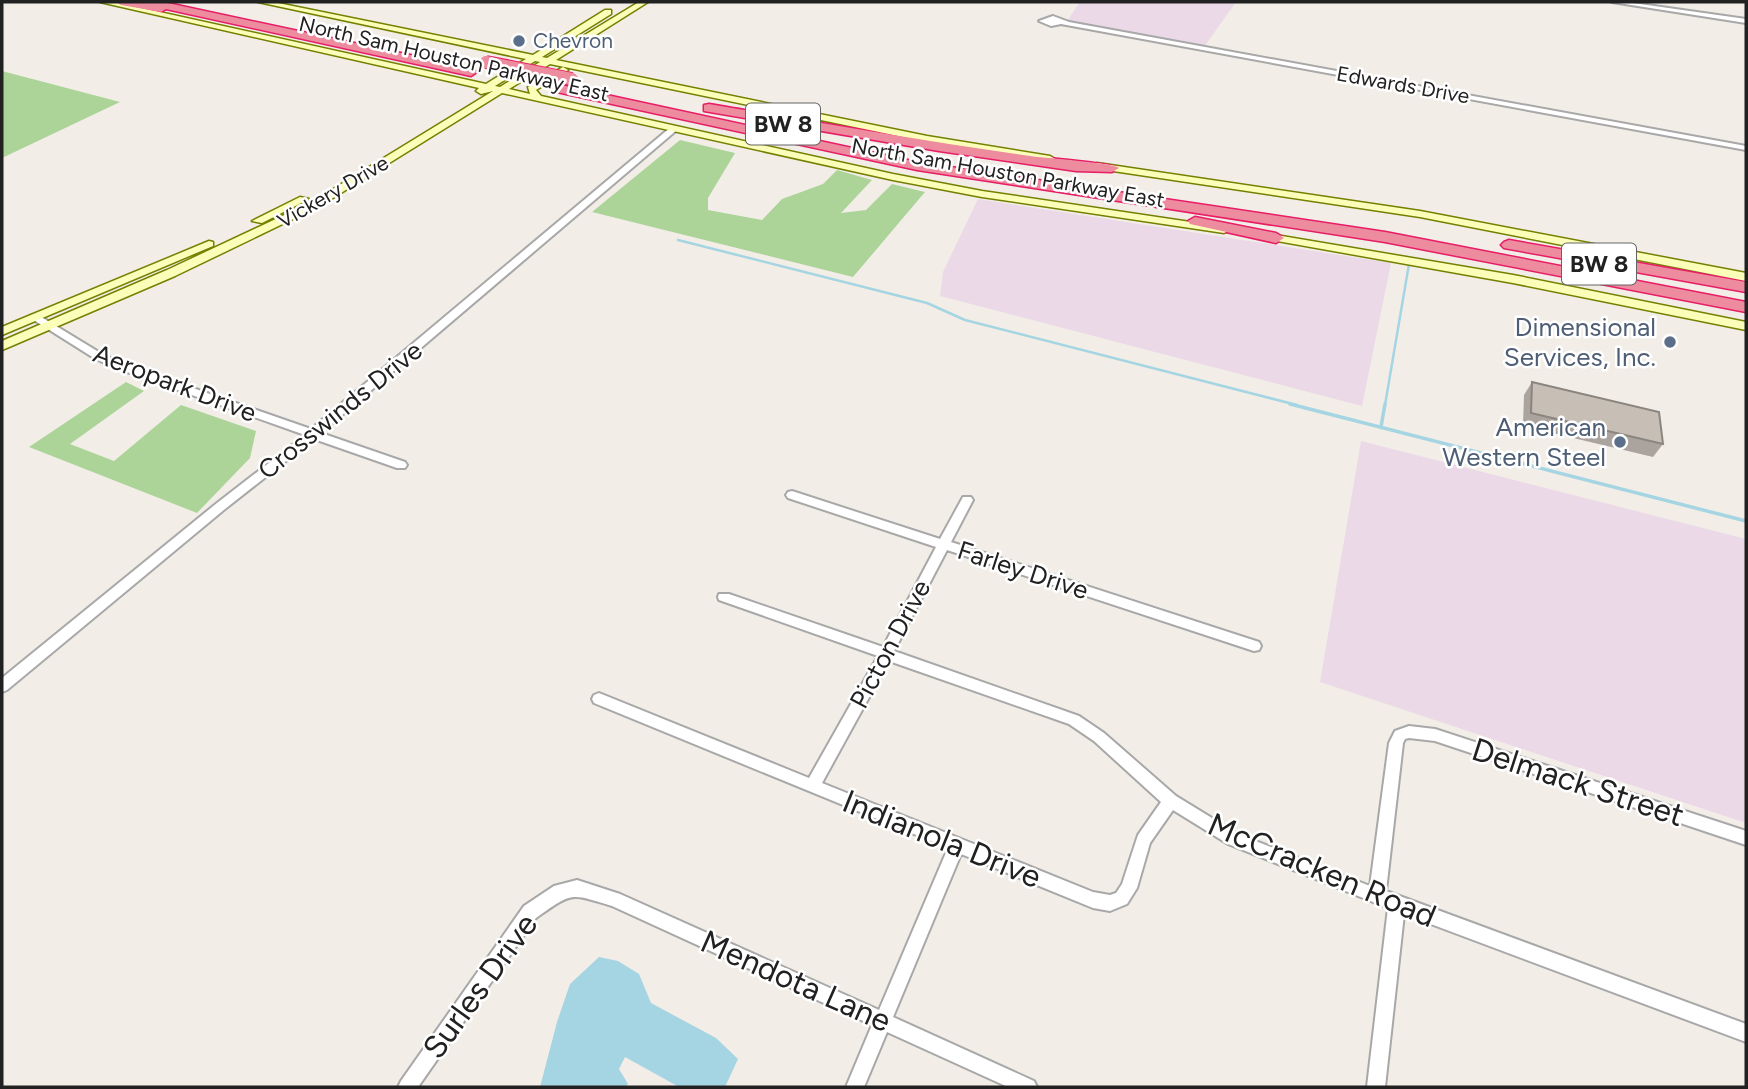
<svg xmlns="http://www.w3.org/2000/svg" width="1748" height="1089" font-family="Figtree,sans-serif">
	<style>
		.industrial { fill: #ebd9e8 }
		.forest { fill: #acd499 }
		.water { fill: #a5d5e2 }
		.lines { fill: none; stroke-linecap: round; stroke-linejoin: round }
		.stream-far1 { stroke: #a5d5e2; stroke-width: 2.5 }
		.stream { stroke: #a5d5e2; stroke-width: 3.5 }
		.street-casing { stroke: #a8a8a8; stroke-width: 4 }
		.secondary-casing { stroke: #748000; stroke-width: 3 }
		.highway-casing { stroke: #e71d66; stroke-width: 3 }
		.street { fill: #fff; fill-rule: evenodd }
		.secondary { fill: #fbfeb9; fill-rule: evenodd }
		.highway { fill: #ed8b9f; fill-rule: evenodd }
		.highway-bridge-casing { stroke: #e71d66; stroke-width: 14; stroke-linecap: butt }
		.highway-bridge { stroke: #ed8b9f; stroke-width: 12 }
		.wall { fill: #aba39d }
		.building { fill: #c7beb6; stroke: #8b857f; stroke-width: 2 }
		.service-dot { fill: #5c6f8a; stroke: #fff; stroke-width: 2.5 }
		.labels { text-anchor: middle; stroke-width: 5; stroke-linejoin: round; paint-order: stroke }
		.far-service-label { font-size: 21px; fill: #4e5e75; stroke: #fff; text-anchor: start }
		.far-street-label { font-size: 21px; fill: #212121; stroke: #fff }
		.shield { fill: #fff; stroke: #646464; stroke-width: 2 }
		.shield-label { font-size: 24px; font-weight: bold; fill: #212121 }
		.service-label { font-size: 26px; fill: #4e5e75; stroke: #fff; text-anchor: end }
		.street-label { font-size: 26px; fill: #212121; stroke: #fff }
		.near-street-label { font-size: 32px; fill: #212121; stroke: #fff }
	</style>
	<rect width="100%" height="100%" fill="#f2eee7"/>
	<path class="industrial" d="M1080,2H1236L1204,47L1067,21Z
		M978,199L1391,263L1362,406L940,296L943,272Z
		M1361,441L1746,539V823L1320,682Z"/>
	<path class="forest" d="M2,71L120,102L2,158Z
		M680,140L735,153L708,198V210L762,220L782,199L823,184L837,170L872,180L841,213L866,210L892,184L925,192L853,277L592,212Z
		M126,382L144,391L70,444L114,461L181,405L256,431L250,458L197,513L29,447Z"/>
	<path class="water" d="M599,957L618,961L639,974L651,1003L716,1038L738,1059L725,1087H679L625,1057L619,1069L628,1084L625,1087H540L557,1022L570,984Z"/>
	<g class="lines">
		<path class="stream-far1" d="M678,240L927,303L965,320L1297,405
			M1385,405L1409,264"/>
		<path class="stream" d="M1290,404L1746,521
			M1381,427L1385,404"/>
		<g class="street-casing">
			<path id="street" d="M1612,2H1626L1746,19V23Z
				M1053,16L1069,22L1746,146V150L1061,24L1051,26L1039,21Z
				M671,127L678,129L321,433L405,462L407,465L405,468H397L314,439L225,509L7,690L2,692V678L217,503L305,435L113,367L94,358L32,319V315H38L102,354L121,363L311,429Z
				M792,491L940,539L963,497H971L973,500L951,542L1259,642L1261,646L1259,650L1254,651L947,550L894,651L1079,716L1104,733L1176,796L1238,834L1370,886L1389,743L1395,731L1409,726L1435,729L1746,831V845L1435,741L1409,738L1405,739L1403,743L1386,891L1746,1024V1042L1404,914L1385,1087H1367L1388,908L1228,844L1173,810L1150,843L1137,888L1127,904L1110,911L1093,908L961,854L893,1017L1034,1081L1037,1087H1008L887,1032L864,1087H846L872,1025L612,906C569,893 573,892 536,918L418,1087H398L401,1081L524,906L554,886L577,880L620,894L879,1010L948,848L594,703L592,699L594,695L599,693L604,695L809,778L878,656L719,600L718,597L719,594H729L883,647L936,547L788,498L786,495L788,492ZM889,661L1069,724L1094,741L1161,802L1138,835L1122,884L1116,893L1110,895L1093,892L822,783Z"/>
		</g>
		<g class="secondary-casing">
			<path id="secondary" d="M100,2H114L486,84L526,59L258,2H273L533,55L605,10H611V14L542,57L547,58L639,2H648L556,60L927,136L1050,156L1055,159L1050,162L927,142L550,64L509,89L530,94L528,87L563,67L568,70L566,72L536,90L541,96L893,174L982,191L1224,227L1230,230L1224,233L982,197L893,180L502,93L320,206L175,276L2,350V341L167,270L312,202L493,91L481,94L476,91L479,88ZM535,61L540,62L500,87L495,86Z
				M1097,163L1420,211L1746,273V281L1420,217L1093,168L1092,166Z
				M300,197L309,199L262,223L252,221Z
				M1264,233L1513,275L1746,322V330L1513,283L1260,238V234Z
				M209,241L213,242V246L2,335V327Z"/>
		</g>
		<g class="highway-casing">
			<path id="highway" d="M116,2H163L471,68L477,72L471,76L166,9L161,12L121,5Z
				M556,84L917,162L1385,232L1746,302V312L1385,242L917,170L552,91V85Z
				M709,104C816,122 923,141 1030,156C1045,158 1114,163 1119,168L1112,172L1076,171L939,151L704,111V105Z
				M1195,217L1276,233L1284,238L1276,243L1190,224L1188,221Z
				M1509,240L1746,282V292L1504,248L1501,245L1504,242Z"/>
		</g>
		<use href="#street" class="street"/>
		<use href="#secondary" class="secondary"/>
		<use href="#highway" class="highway"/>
		<g class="highway-bridge-casing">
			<path id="highway-bridge" d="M486,62L572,79"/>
		</g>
		<use href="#highway-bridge" class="highway-bridge"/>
	</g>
	<path class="wall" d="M1532,382L1663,444L1653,457L1523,426L1524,395Z"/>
	<path class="building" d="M1532,382L1659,412L1663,444L1531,413Z"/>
	<g class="service-dot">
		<circle cx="519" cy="41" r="7"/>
		<circle cx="1670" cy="342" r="7"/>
		<circle cx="1620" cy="442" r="7"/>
	</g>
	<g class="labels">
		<g class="far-service-label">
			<text x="533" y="48">Chevron</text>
		</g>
		<g class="far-street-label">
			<text transform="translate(454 59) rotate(13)" y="7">North Sam Houston Parkway East</text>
			<text transform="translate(1403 85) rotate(10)" y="7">Edwards Drive</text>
			<text transform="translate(1008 173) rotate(10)" y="7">North Sam Houston Parkway East</text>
			<text transform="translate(333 192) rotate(-30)" y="7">Vickery Drive</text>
		</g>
		<g class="shield">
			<rect x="746" y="103.5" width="74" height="41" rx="5"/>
			<rect x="1562" y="243.5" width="74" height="41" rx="5"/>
		</g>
		<g class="shield-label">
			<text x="783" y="132">BW 8</text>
			<text x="1599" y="272">BW 8</text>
		</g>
		<g class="service-label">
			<text x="1656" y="336">Dimensional<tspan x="1656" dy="30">Services, Inc.</tspan></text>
			<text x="1606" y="436">American<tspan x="1606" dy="30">Western Steel</tspan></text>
		</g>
		<g class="street-label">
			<text transform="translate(175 383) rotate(21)" y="9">Aeropark Drive</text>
			<text transform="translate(340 410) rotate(-39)" y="9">Crosswinds Drive</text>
			<text transform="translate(1023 570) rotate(18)" y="9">Farley Drive</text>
			<text transform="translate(890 644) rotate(-62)" y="9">Picton Drive</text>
		</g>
		<g class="near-street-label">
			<text transform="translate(1578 782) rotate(18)" y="11">Delmack Street</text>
			<text transform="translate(942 839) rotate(22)" y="11">Indianola Drive</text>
			<text transform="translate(1322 870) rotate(23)" y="11">McCracken Road</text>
			<text transform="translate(796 981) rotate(24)" y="11">Mendota Lane</text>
			<text transform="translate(480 986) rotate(-54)" y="11">Surles Drive</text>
		</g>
	</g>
	<rect width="1748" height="1089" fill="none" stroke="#212121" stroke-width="7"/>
</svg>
